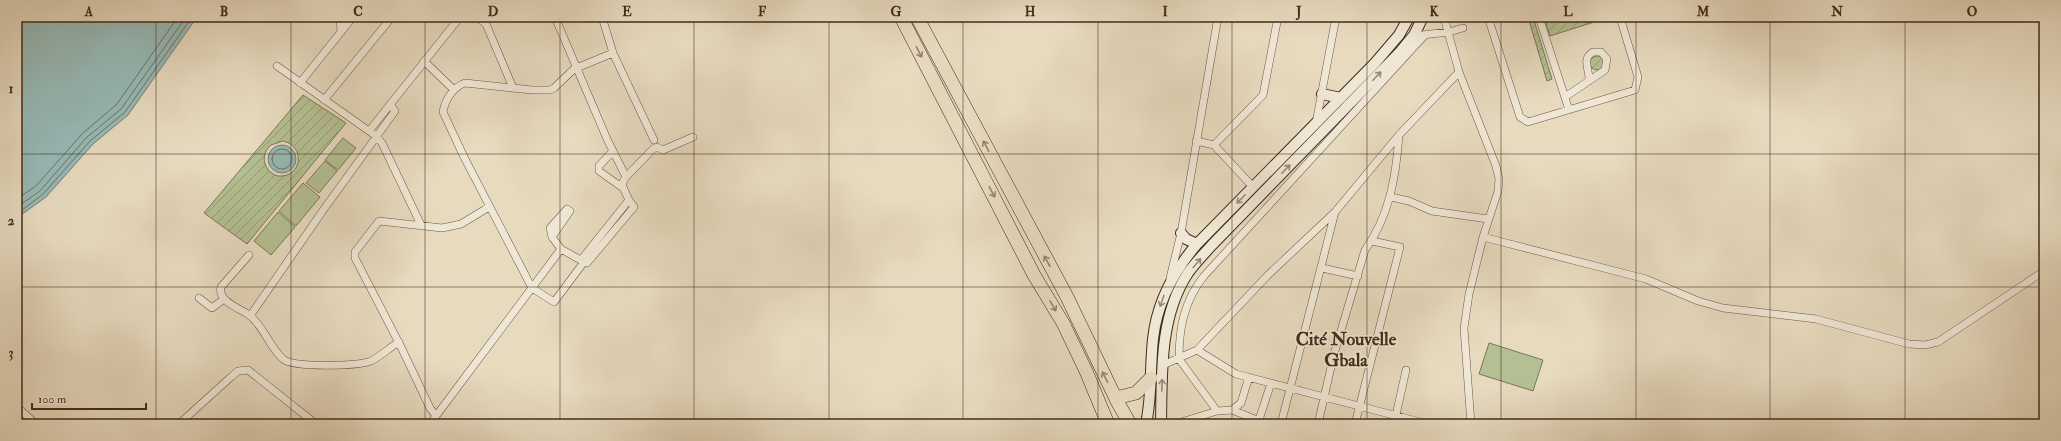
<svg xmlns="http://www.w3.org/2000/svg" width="2061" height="441" font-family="'IM FELL Double Pica',serif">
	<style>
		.garden { fill: url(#garden-furrows); stroke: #7c7656; fill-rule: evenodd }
		.pitch { fill: #b4c093; stroke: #7c7656 }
		.water { fill: #97bab7; stroke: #768178 }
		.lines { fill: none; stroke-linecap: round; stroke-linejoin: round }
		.shore { stroke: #6e7268; stroke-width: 1 }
		.street-casing { stroke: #6d5742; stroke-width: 8 }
		.secondary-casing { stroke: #442b19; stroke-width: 12 }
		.highway-casing { stroke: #442b19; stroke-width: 14 }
		.street { stroke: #efe7d5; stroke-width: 7 }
		.secondary { stroke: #efe7d5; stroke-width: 10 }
		.highway { stroke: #e7dabf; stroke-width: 13 }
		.oneway { stroke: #96826c }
		.oneway2 { stroke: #9a8977 }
		.grid { fill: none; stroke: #442b19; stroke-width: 1; stroke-opacity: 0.55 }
		.labels { text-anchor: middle; stroke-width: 3; stroke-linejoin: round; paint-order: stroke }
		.district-label { font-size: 18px; font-weight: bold; fill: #442b19; stroke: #efe7d5 }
		.neatline { fill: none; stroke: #442b19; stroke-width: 1.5 }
		.grid-label { font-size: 13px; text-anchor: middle; font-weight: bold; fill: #442b19 }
	</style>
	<defs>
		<pattern id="garden-furrows" width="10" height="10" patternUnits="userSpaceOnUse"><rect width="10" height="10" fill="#b4c093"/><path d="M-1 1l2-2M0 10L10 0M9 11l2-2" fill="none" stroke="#949c77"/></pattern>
	</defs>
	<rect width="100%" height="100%" fill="#e7dabf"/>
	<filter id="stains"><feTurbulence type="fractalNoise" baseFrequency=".005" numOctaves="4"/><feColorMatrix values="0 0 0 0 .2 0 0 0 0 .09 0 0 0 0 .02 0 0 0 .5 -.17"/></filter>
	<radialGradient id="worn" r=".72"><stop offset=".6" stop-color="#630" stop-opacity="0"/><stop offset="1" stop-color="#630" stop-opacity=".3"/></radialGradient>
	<path class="garden" d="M1528,17H1533L1552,79L1547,81Z
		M1554,17H1592L1594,22L1550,36L1545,20Z
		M1590 63a7 7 0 1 1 14 0a7 7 0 1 1-14 0Z
		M303,95L346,123L247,244L204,213ZM283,141C306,146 302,178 278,176C264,172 259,155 271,145Z"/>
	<path class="pitch" d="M343,138L356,148L338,170L325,160Z
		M325,161L337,171L319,193L306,183Z
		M303,183L320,197L296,226L279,211Z
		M278,212L295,227L271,255L254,241Z
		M1489,343L1543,360L1533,391L1479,374Z"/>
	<path class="water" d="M17,17H197L128,115L93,144L46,197L21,215L17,222Z
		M268 159a14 14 0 1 1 28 0a14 14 0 1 1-28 0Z"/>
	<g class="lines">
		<path class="shore" d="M272 159a10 10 0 1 1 20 0a10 10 0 1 1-20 0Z
			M17,199L36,186L82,134L117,104L178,17
			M17,207L40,191L86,138L121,109L186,17
			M17,214L43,194L90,141L125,112L192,17"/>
		<g class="street-casing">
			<path id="street" d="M340,17L341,32
				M478,17L486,24L513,88
				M555,17L607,139L626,177
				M602,17L613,53L654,140
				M1444,17L1459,72L1496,166L1499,179L1498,191L1483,237L1469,294L1464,328L1471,424
				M1488,17L1520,117L1528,122L1635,90L1638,77L1620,17
				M1539,17L1569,110
				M1422,35L1449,32L1463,28
				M613,53L574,69L554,88L550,90H532L465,83C453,87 445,100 443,112L464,157L532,288L554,302L584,262L587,263L634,207L629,200
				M424,61L454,90
				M277,66L376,136L382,143L421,225
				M300,83L353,17
				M1565,97L1605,70L1607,59L1601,52H1593C1581,59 1590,70 1589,81
				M324,100L392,17
				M1316,123L1336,17
				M369,131L460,17
				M1196,141L1214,145
				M613,151L599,166V171L623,188
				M1253,187L1214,145L1263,95L1278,17
				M1391,197L1409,201L1432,211L1488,219
				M552,237L570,211L567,209L550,228L552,237L561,249
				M1483,237L1646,279L1698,301L1723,308L1816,319L1909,344L1925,345L1938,342L2044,271
				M249,255L221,287C217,301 241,309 249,315C264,326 269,347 283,359C293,368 358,366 371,361C381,356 389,348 399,342
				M581,260L629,200L622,185L625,178L653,149L657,147L663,150L693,137
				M1322,268L1358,276
				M1170,278L1181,233L1218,17
				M199,298L212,308L224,299
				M250,316L324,209L395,111L390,104
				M1197,350L1236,374L1428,424
				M1163,365L1197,350L1268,275L1335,212L1399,135L1459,72
				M17,407L36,424
				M1232,410L1241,403L1249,377
				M1217,411L1179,359C1179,328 1184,301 1204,276L1425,35
				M436,416L430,408L400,345L355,258V252L379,221L442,228L461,224L489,207
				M1259,420L1271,383
				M179,424L231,377L238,371L248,370L316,424
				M430,424L561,249L584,262
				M1175,424L1217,411L1232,410L1267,424
				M1281,424L1335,212
				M1318,424L1334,354L1365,250C1390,215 1396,176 1399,135
				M1355,424L1400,247L1372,241
				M1394,424L1406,370"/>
		</g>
		<g class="secondary-casing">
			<path id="secondary" d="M1322,94L1341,98
				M1181,233L1186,239L1197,244
				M1146,424C1152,396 1150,367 1153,339C1157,302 1173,272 1197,244L1375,63L1399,35L1409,17
				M1161,424C1162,374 1159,317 1188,273C1195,263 1204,254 1212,245L1400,52L1414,35L1423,17"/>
		</g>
		<g class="highway-casing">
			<path id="highway" d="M901,17L1034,275L1063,323L1086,371L1108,424
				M917,17L1067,297L1117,401L1130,424
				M1116,398L1136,393L1151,378"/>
		</g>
		<use href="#street" class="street"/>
		<use href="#secondary" class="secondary"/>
		<use href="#highway" class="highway"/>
	</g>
	<defs><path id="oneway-shaft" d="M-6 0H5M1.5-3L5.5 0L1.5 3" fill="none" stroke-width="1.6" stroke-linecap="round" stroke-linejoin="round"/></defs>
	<g class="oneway">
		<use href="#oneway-shaft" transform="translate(919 52) rotate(63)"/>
		<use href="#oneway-shaft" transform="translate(986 146) rotate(-118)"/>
		<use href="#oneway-shaft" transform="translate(992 192) rotate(62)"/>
		<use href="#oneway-shaft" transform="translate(1047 261) rotate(-119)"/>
		<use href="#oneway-shaft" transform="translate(1053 306) rotate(59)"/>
		<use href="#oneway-shaft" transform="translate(1105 377) rotate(-117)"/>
	</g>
	<g class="oneway2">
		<use href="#oneway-shaft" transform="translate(1377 76) rotate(-46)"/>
		<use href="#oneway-shaft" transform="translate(1286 169) rotate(-46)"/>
		<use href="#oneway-shaft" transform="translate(1241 199) rotate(135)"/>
		<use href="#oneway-shaft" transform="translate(1197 263) rotate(-50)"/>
		<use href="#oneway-shaft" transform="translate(1162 301) rotate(109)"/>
		<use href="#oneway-shaft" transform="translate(1162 385) rotate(-88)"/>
	</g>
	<path class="grid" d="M156,17V424M291,17V424M425,17V424M560,17V424M694,17V424M829,17V424M963,17V424M1098,17V424M1232,17V424M1367,17V424M1501,17V424M1636,17V424M1770,17V424M1905,17V424M17,154H2044M17,287H2044"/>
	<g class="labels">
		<g class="district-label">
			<text x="1346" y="345">Cité Nouvelle<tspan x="1346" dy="21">Gbala</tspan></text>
		</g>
	</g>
	<rect width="2061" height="441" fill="none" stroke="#e7dabf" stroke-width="44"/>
	<path d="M32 403v6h114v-6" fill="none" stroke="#442b19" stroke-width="2"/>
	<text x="38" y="403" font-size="12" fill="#442b19" stroke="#efe7d5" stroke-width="3" paint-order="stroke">100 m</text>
	<rect x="22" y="22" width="2017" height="397" class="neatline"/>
	<g class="grid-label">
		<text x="89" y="16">A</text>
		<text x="224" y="16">B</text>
		<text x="358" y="16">C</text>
		<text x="493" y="16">D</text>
		<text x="627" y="16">E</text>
		<text x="762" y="16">F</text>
		<text x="896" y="16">G</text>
		<text x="1030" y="16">H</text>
		<text x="1165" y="16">I</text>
		<text x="1299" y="16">J</text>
		<text x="1434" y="16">K</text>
		<text x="1568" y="16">L</text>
		<text x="1703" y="16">M</text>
		<text x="1837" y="16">N</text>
		<text x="1972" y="16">O</text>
		<text x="11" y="93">1</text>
		<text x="11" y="225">2</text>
		<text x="11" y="357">3</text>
	</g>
	<rect width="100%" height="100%" filter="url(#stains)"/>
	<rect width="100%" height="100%" fill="url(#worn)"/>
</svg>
